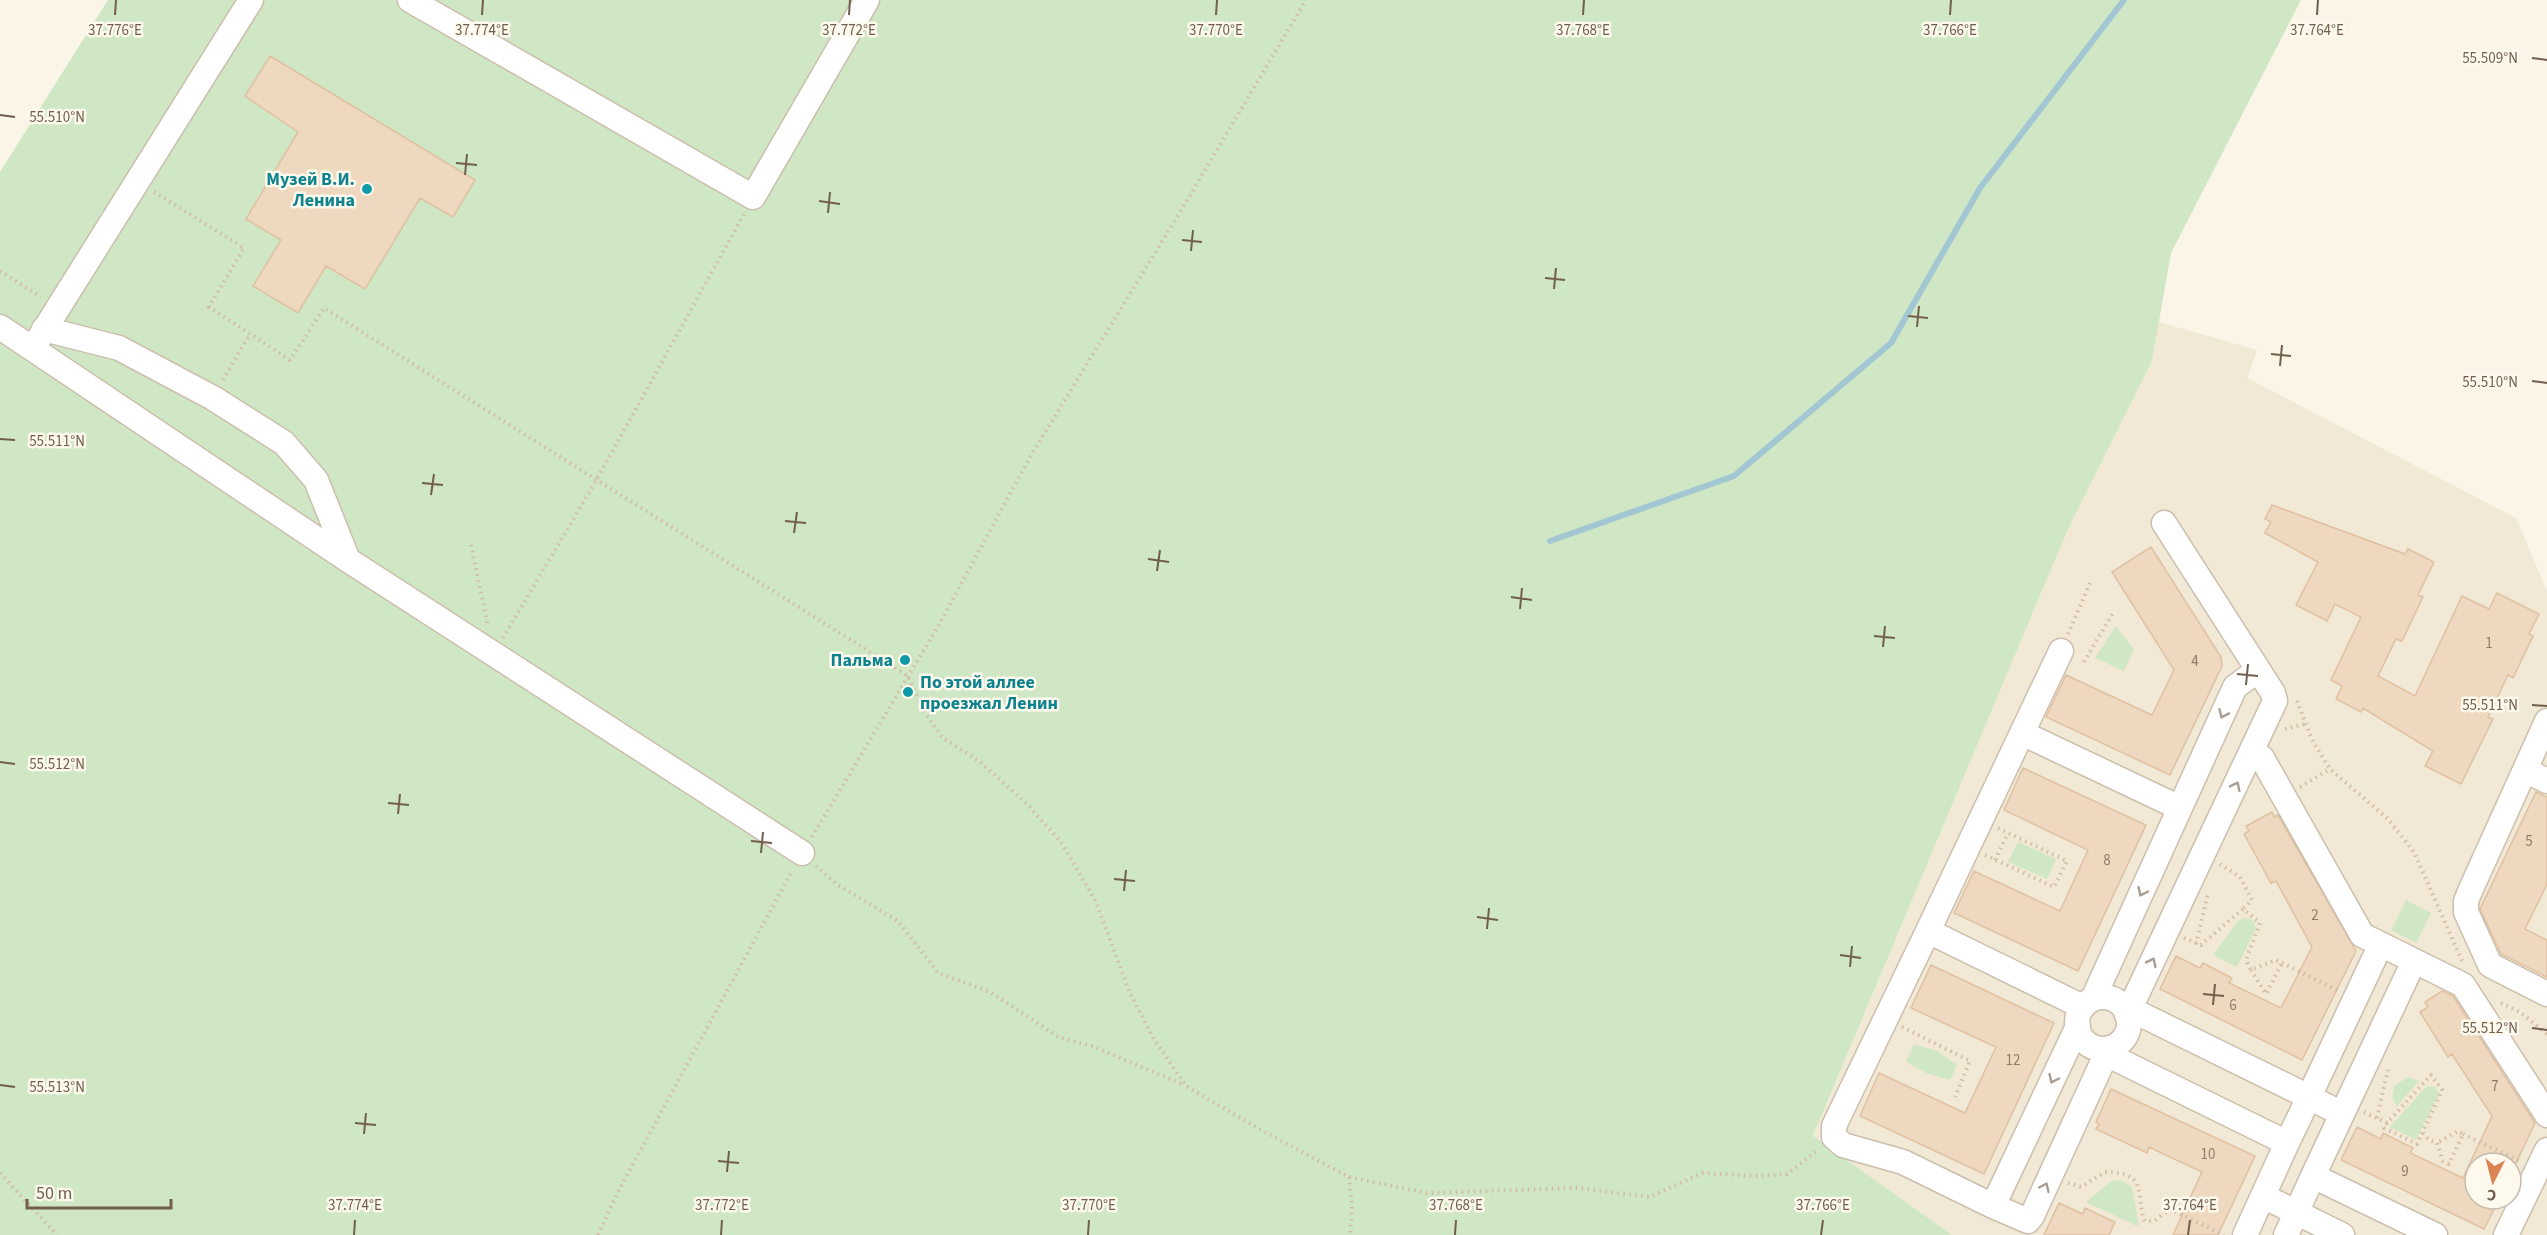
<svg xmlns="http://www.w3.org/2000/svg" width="2547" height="1235" font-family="'Source Sans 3',sans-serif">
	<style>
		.residential { fill: #f1e8d5; fill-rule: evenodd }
		.green { fill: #cfe7c5 }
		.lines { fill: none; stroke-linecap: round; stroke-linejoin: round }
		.stream { stroke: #a3c6d3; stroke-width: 6 }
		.building { fill: #eed8bf; stroke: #dfc0a1; stroke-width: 1.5 }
		.minor-casing { stroke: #cbbead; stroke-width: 27 }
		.path { stroke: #d2bba3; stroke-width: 4; stroke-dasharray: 1.5 4.5; stroke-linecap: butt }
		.minor { stroke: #fff; stroke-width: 24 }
		.oneway { stroke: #aa9e94 }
		.ticks { fill: none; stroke: #715e4d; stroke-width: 2 }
		.culture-dot { fill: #0f9aa8; stroke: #fdf9ec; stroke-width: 2 }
		.labels { text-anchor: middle; stroke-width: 5; stroke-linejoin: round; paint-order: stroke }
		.number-label { font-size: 15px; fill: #907c6a }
		.culture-label { font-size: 18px; font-weight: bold; fill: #0d838f; stroke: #fdf9ec; text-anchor: end }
		.ticks-label { font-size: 15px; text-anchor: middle; fill: #715e4d; stroke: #fdf9ec; stroke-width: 5; stroke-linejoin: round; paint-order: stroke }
	</style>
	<rect width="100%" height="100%" fill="#faf5e6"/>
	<path class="residential" d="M2159,322L2257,350L2247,378L2516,518L2547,591V1235H1952L1813,1137L2067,530L2152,361ZM2475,1163H2511V1199H2475Z"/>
	<path class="green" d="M108,0H2301L2171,253L2152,361L2067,531L1813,1136L1952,1235H0V172Z
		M2116,626L2134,650L2124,671L2095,658Z
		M2018,842L2056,859L2047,879L2008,862Z
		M2406,900L2431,913L2416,943L2391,930Z
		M2245,918L2253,920L2256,928L2237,967L2213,955L2239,920Z
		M1914,1044L1937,1051L1957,1065L1950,1080L1926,1073L1906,1062Z
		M2408,1077L2419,1081L2397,1106L2392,1097L2394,1086Z
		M2427,1086L2435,1087L2439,1094L2416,1140L2390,1127Z
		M2121,1180L2132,1187L2139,1227L2086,1202L2112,1181Z"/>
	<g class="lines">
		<path class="stream" d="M1550,541L1734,476L1891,343L1980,188L2124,0"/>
	</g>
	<path class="building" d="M270,56L475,180L453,217L420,198L365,289L326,266L298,313L253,286L281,240L246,219L298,132L245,96Z
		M2272,505L2405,554L2408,549L2434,562L2418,595L2423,597L2402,641L2396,639L2378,676L2415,696L2462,596L2489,609L2497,593L2539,614L2529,634L2533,636L2513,678L2508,675L2488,717L2493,719L2461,784L2425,766L2433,751L2363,708L2361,712L2336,699L2342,686L2331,680L2361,617L2335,604L2327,621L2296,605L2318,562L2265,533L2271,522L2265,519Z
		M2151,547L2221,657L2222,666L2170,775L2046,717L2066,675L2152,715L2174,670L2112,572Z
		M2023,768L2146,825L2078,971L1954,913L1974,871L2060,911L2088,850L2004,810Z
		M2536,792L2547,797V884L2525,929L2547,940V977L2501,954L2480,909Z
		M2272,812L2274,817L2278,815L2356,951L2302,1060L2160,989L2176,956L2200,968L2203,963L2232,978L2229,983L2281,1008L2312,947L2276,881L2271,883L2244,834L2249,831L2246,826Z
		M1931,965L2054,1023L1984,1174L1860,1116L1879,1073L1965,1113L1996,1047L1911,1008Z
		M2442,991L2453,996L2535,1123L2516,1163H2475V1199H2499L2484,1229L2341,1160L2357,1127L2381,1139L2383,1133L2413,1148L2410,1153L2463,1178L2492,1116L2452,1054L2448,1057L2420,1012L2428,1007L2425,1002Z
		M2111,1089L2255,1156L2218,1235H2173L2202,1172L2149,1147L2147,1153L2096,1129L2099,1124L2096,1122Z
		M2059,1203L2083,1214L2085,1208L2115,1222L2109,1235H2044Z"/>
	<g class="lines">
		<g class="minor-casing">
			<path id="minor" d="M410,0L753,197L867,0
				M0,327L348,560L802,853
				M44,329L119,348L213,398L284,443L316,480L348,560
				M33,348L251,0
				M2547,721L2471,889L2466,901V912L2490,965L2547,994
				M2022,733L2061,651
				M2253,752L2262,758L2362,935L2463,985L2547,1115
				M2525,770L2547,781
				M1928,931L1834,1126V1137L1843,1145L1903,1162L1993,1206
				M2414,961L2313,1176L2435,1235
				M2077 1023a26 26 0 1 1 52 0a26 26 0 1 1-52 0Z
				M2093,999L2235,687L2258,670
				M2083,1007L1928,931L2022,733L2180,808
				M2130,1009L2309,1097L2380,946
				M2127,1015L2275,701L2273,693L2164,523
				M2078,1026L1993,1206L2028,1221L2032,1216L2109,1048
				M2106,1054L2287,1143L2309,1097L2342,1114
				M2263,1196L2342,1235
				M2245,1235L2287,1143
				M2286,1235L2313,1176
				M2506,1235L2547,1150"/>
		</g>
		<path class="path" d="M154,192L244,248L209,307L290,360L324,308L908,676L925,713L943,738L979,761L1025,802L1061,842L1096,902L1129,991L1154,1039L1186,1086L1261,1130L1349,1177L1427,1193L1577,1188L1650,1197L1702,1173L1754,1176L1787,1174L1819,1149
			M0,271L41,297
			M223,380L250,334
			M471,545L488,626
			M2068,634L2090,583
			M503,638L597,479L744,214
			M2084,662L2113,613
			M2297,701L2312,740L2330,769L2388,819L2414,852L2462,961
			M2285,729L2305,724
			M2300,787L2330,769
			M812,837L940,623L1030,457L1183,207L1306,0
			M1985,855L2054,887L2067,861L1998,828
			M1995,860L2008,833
			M2220,864L2240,877L2252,900L2243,909
			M816,866L836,884L898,921L938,973L990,992L1060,1038L1092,1046L1184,1085
			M2184,938L2201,945L2243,909L2260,923L2246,960L2251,970L2276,960L2339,991
			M2196,944L2208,893
			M2251,970L2266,994L2282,963
			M2501,1003L2520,1012L2547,1034
			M1902,1027L1970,1061L1955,1097
			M2364,1112L2387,1123L2431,1075L2442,1090L2417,1144L2384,1128L2387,1123
			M2377,1118L2388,1069
			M2423,1133L2429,1140L2437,1143L2443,1161L2449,1164L2463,1134L2458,1131L2437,1143
			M2463,1134L2519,1161
			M0,1173L57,1235
			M1349,1177L1352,1208L1350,1235
			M2068,1183L2081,1187L2105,1172C2150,1172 2134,1195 2145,1221H2154L2170,1209L2224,1235
			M598,1235L619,1190L792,871"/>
		<use href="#minor" class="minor"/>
	</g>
	<defs><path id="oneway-chevron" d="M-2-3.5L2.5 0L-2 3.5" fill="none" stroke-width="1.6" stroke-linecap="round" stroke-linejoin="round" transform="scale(1.5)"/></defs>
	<g class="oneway">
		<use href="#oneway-chevron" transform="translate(2223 714) rotate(114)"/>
		<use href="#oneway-chevron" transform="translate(2236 786) rotate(-64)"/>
		<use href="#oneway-chevron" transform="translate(2142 892) rotate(115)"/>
		<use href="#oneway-chevron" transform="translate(2152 962) rotate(-64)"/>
		<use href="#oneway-chevron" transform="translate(2053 1079) rotate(115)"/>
		<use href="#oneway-chevron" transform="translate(2045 1187) rotate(-65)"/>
	</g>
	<path class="ticks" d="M115,15L116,0M482,15L483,0M849,15L850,0M1216,15L1217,0M1583,15L1584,0M1950,15L1951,0M2317,15L2318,0M2532,58L2547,60M0,115L15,117M456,163L477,165M465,175L467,154M819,201L840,204M828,213L830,192M1182,240L1202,242M1191,251L1193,230M1545,278L1565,280M1554,289L1556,268M1908,316L1928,318M1917,327L1919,306M2271,354L2291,356M2280,366L2282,345M2532,381L2547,383M0,439L15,440M422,483L443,485M431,495L434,474M785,521L806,523M794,533L797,512M1148,559L1169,562M1157,571L1160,550M1511,597L1532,600M1520,609L1522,588M1874,636L1895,638M1883,647L1885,626M2237,674L2258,676M2246,685L2248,664M2532,705L2547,706M0,762L15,764M388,803L409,805M398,814L400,794M751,841L772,843M761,853L763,832M1114,879L1135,881M1124,891L1126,870M1477,917L1498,920M1487,929L1489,908M1840,955L1861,958M1850,967L1852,946M2203,994L2224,996M2213,1005L2215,984M2532,1028L2547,1030M0,1085L15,1087M355,1123L376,1125M364,1134L366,1113M718,1161L739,1163M727,1172L729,1151M354,1235L355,1220M721,1235L722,1220M1088,1235L1089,1220M1455,1235L1456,1220M1821,1235L1823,1220M2188,1235L2190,1220"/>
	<g class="culture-dot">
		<circle cx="367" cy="189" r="6"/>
		<circle cx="905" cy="660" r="6"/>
		<circle cx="908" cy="692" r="6"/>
	</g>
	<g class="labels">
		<g class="number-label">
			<text x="2489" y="648">1</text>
			<text x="2195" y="666">4</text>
			<text x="2529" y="846">5</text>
			<text x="2107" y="865">8</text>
			<text x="2315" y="920">2</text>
			<text x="2233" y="1010">6</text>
			<text x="2013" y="1065">12</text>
			<text x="2495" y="1091">7</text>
			<text x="2208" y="1159">10</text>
			<text x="2405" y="1176">9</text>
		</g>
		<g class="culture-label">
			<text x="355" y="185">Музей В.И.<tspan x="355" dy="21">Ленина</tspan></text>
			<text x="893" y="666">Пальма</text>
			<text x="920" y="688" text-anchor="start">По этой аллее<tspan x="920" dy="21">проезжал Ленин</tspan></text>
		</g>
	</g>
	<g class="ticks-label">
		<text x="115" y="35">37.776°E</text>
		<text x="482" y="35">37.774°E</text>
		<text x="849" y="35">37.772°E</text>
		<text x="1216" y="35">37.770°E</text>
		<text x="1583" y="35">37.768°E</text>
		<text x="1950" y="35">37.766°E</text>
		<text x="2317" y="35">37.764°E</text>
		<text x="2490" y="63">55.509°N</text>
		<text x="57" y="122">55.510°N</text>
		<text x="2490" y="387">55.510°N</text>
		<text x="57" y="446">55.511°N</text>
		<text x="2490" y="710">55.511°N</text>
		<text x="57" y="769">55.512°N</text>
		<text x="2490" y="1033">55.512°N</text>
		<text x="57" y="1092">55.513°N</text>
		<text x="355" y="1210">37.774°E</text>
		<text x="722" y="1210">37.772°E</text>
		<text x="1089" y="1210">37.770°E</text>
		<text x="1456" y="1210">37.768°E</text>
		<text x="1823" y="1210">37.766°E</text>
		<text x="2190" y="1210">37.764°E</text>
	</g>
	<g transform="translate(2493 1181) rotate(186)"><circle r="28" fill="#fdf9ec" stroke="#c5bbac" stroke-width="1.5"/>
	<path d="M0-4.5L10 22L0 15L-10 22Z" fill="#db8354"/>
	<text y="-9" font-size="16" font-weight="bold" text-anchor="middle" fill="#715e4d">С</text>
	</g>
	<path d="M27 1199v9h144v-9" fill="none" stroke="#715e4d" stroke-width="3"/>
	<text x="36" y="1199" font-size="18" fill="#715e4d" stroke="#fdf9ec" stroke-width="4.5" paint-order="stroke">50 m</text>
</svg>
